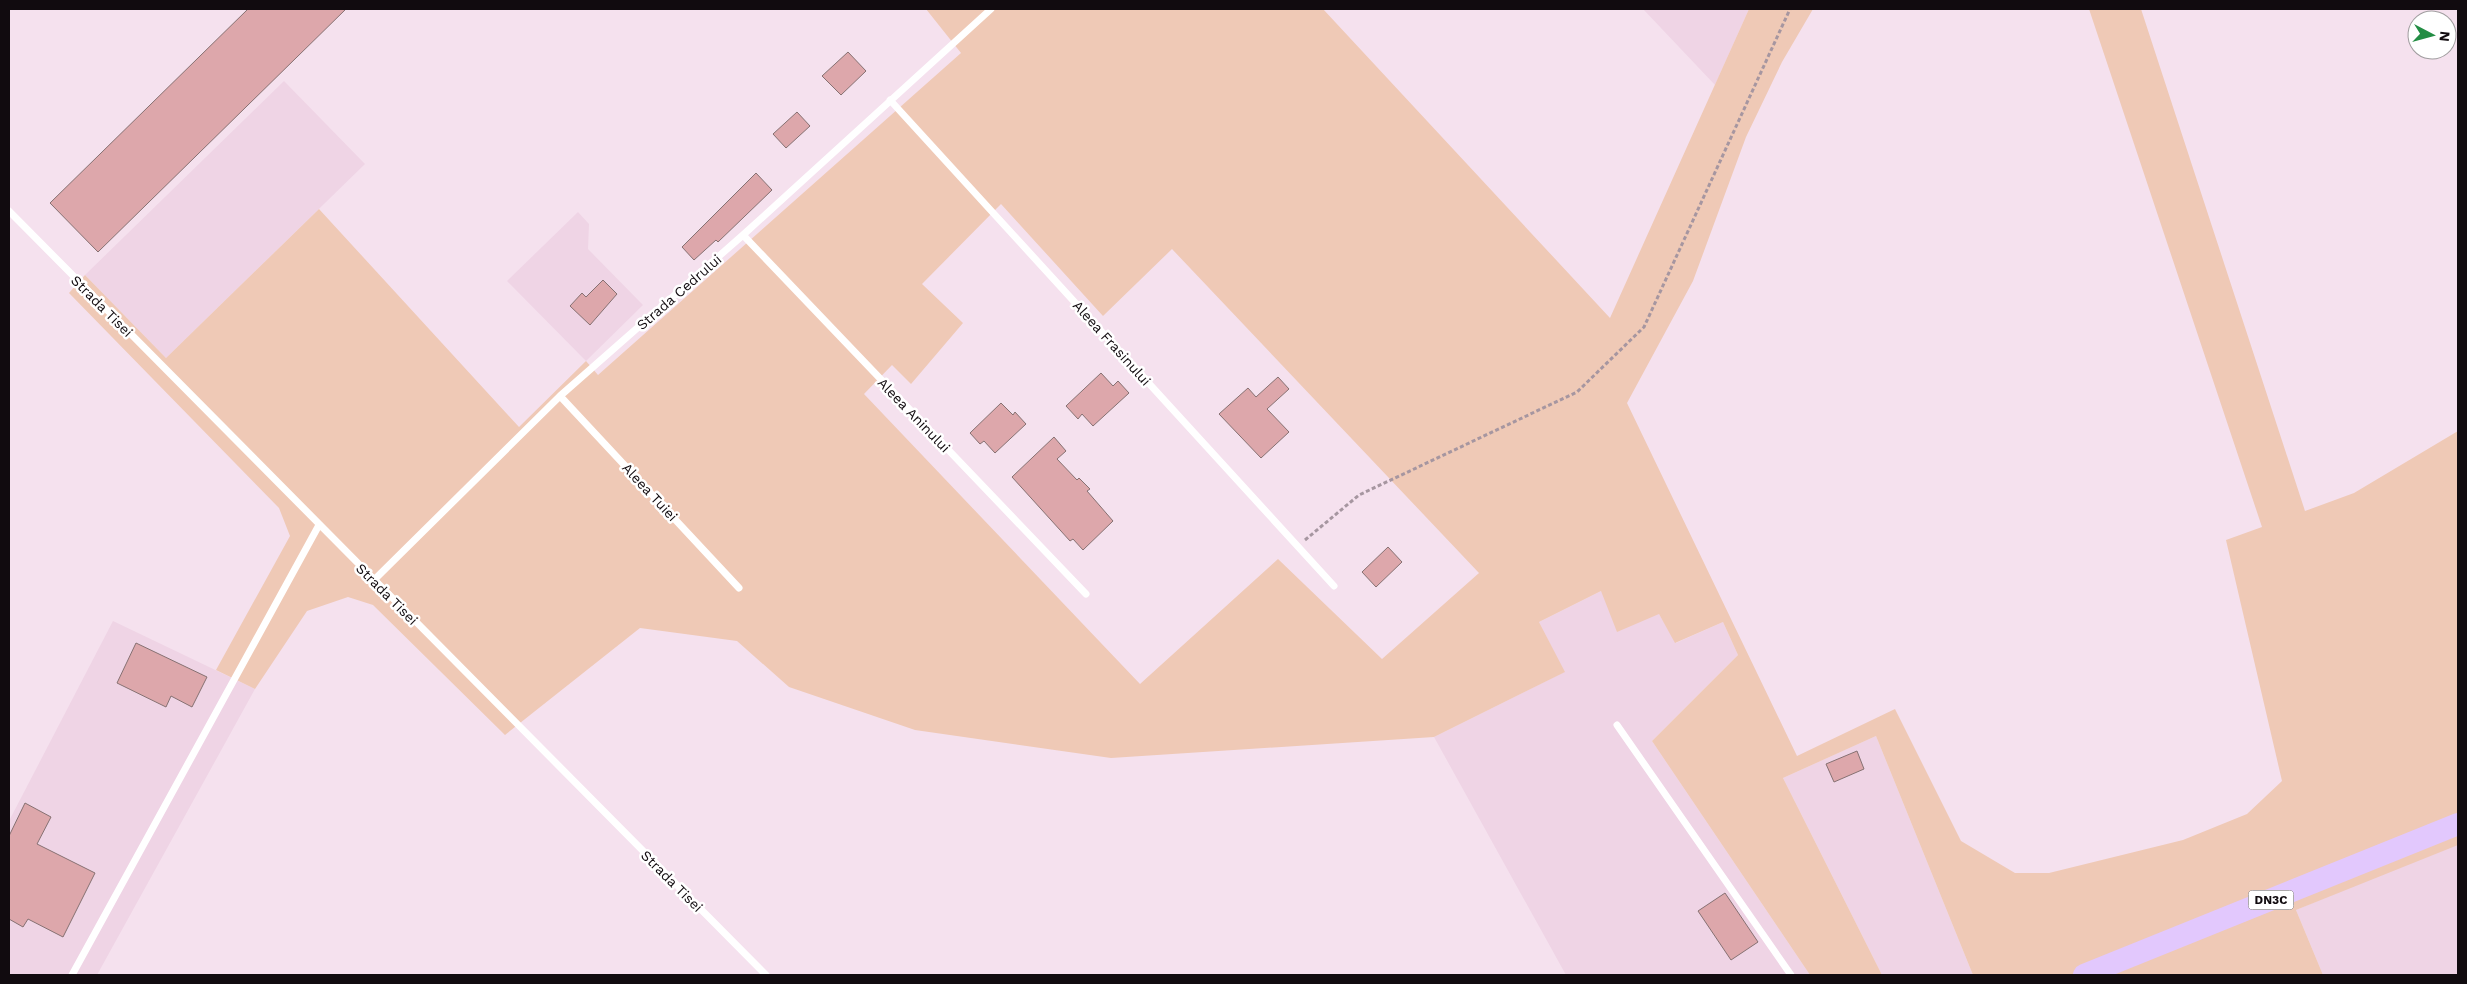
<svg xmlns="http://www.w3.org/2000/svg" width="2467" height="984" font-family="'Work Sans',sans-serif">
	<style>
		.built { fill: #efd4e5 }
		.green { fill: #efc9b6; fill-rule: evenodd }
		.building { fill: #dda7ab; stroke: #867172 }
		.lines { fill: none; stroke-linecap: round; stroke-linejoin: round }
		.path { stroke: #a696a0; stroke-width: 3; stroke-dasharray: 4 2.5; stroke-linecap: butt }
		.lane { stroke: #fff; stroke-width: 7 }
		.primary { stroke: #e2c8fd; stroke-width: 22 }
		.labels { text-anchor: middle; stroke-width: 5; stroke-linejoin: round; paint-order: stroke }
		.shield { fill: #fff; stroke: #585457; stroke-width: 1 }
		.shield-label { font-size: 12px; font-weight: bold; fill: #110b0f }
		.street-label { font-size: 14px; fill: #110b0f; stroke: #fff }
	</style>
	<rect width="100%" height="100%" fill="#f5e1ee"/>
	<path class="built" d="M1643,9H1749L1715,85Z
		M284,81L365,164L166,358L85,275Z
		M578,212L589,224L588,249L643,305L586,361L507,281Z
		M1601,591L1659,614L1676,643L1723,622L1738,655L1652,741L1810,975H1566L1434,737L1564,672L1539,622Z
		M113,621L255,689L97,975H9V821Z
		M1876,736L1973,975H1882L1783,778Z
		M2458,842V975H2323L2296,910Z"/>
	<path class="green" d="M926,9H1323L1610,318L1749,9H1813L1782,62L1746,137L1693,281L1627,403L1797,756L1895,709L1961,841L2015,873H2049L2183,840L2247,814L2282,781L2226,540L2262,527L2089,9H2141L2305,511L2354,493L2458,431V845L2296,910L2323,975H1973L1876,736L1783,778L1882,975H1810L1652,741L1738,655L1723,622L1675,643L1659,614L1617,632L1601,591L1539,622L1565,672L1434,737L1111,758L915,730L789,687L737,641L640,628L505,735L373,605L348,597L307,611L255,689L216,670L290,536L279,508L69,293L85,275L166,358L319,209L519,427L586,361L598,375L961,53ZM1001,204L1103,316L1172,249L1479,573L1382,659L1278,559L1140,684L864,394L892,365L911,384L963,323L922,284Z"/>
	<path class="building" d="M248,9H346L98,252L50,203Z
		M848,52L866,71L841,95L822,76Z
		M797,112L810,126L786,148L773,134Z
		M756,173L772,190L718,242L716,240L694,260L682,247Z
		M603,280L617,294L590,325L570,306L582,293L586,297Z
		M1101,373L1113,386L1118,381L1129,393L1093,426L1082,414L1078,419L1066,406Z
		M1278,377L1289,389L1267,409L1289,432L1261,458L1219,414L1248,388L1256,397Z
		M1001,403L1013,415L1015,412L1026,424L995,453L984,441L980,444L970,433Z
		M1054,437L1066,451L1057,459L1077,480L1079,478L1090,489L1087,491L1113,521L1083,550L1073,539L1070,541L1012,477Z
		M1388,547L1402,562L1376,587L1362,572Z
		M136,643L207,677L192,707L171,696L166,707L117,683Z
		M1857,751L1864,769L1834,782L1826,764Z
		M25,803L51,817L37,844L95,873L63,937L28,919L23,927L9,919V836Z
		M1725,893L1758,942L1731,960L1698,911Z"/>
	<g class="lines">
		<path class="path" d="M1305,540L1359,495L1577,392L1644,327L1790,9"/>
		<path class="lane" d="M890,100L1334,586
			M9,211L766,975
			M743,235L1086,594
			M560,396L739,588
			M373,581L560,396L743,235L991,9
			M1617,725L1791,975
			M72,975L319,525"/>
		<path class="primary" d="M2084,975L2458,824"/>
	</g>
	<g class="labels">
		<rect class="shield" x="2248.5" y="890.5" width="45" height="19" rx="4"/>
		<g class="shield-label">
			<text x="2271" y="904">DN3C</text>
		</g>
		<g class="street-label">
			<text transform="translate(679 292) rotate(-41)" y="5">Strada Cedrului</text>
			<text transform="translate(102 306) rotate(45)" y="5">Strada Tisei</text>
			<text transform="translate(1112 343) rotate(48)" y="5">Aleea Frasinului</text>
			<text transform="translate(914 415) rotate(46)" y="5">Aleea Aninului</text>
			<text transform="translate(650 492) rotate(47)" y="5">Aleea Tuiei</text>
			<text transform="translate(387 594) rotate(45)" y="5">Strada Tisei</text>
			<text transform="translate(672 881) rotate(45)" y="5">Strada Tisei</text>
		</g>
	</g>
	<rect width="2467" height="984" fill="none" stroke="#110b0f" stroke-width="20"/>
	<g transform="translate(2432 35) rotate(96)"><circle r="24" fill="#ffffff" stroke="#a09d9f"/>
	<path d="M0-4L9 19L0 12L-9 19Z" fill="#238d44"/>
	<text y="-8" font-size="14" font-weight="bold" text-anchor="middle" fill="#110b0f">N</text>
	</g>
</svg>
